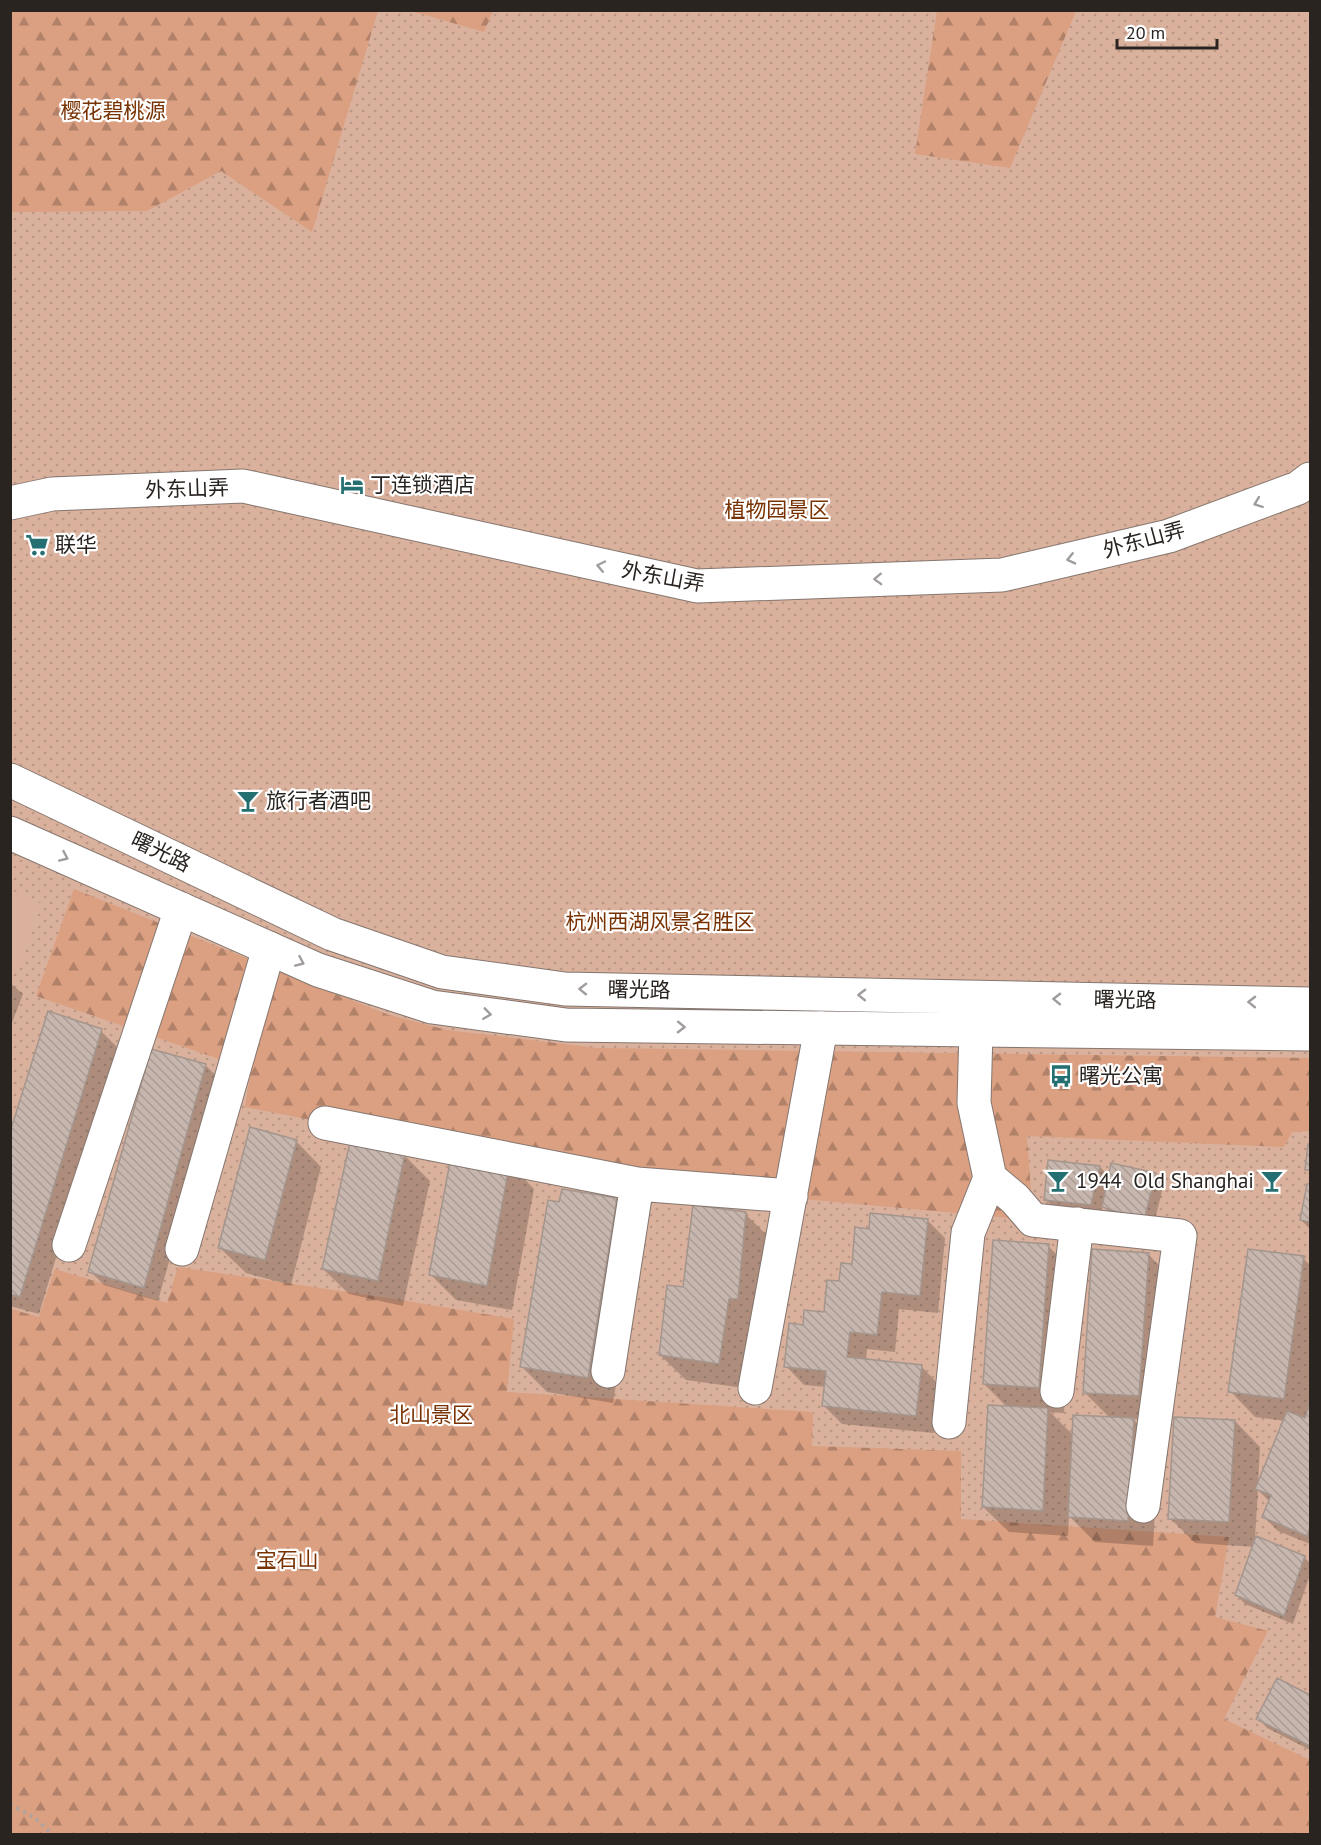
<svg xmlns="http://www.w3.org/2000/svg" width="1321" height="1845" font-family="'PT Sans','Noto Sans SC',sans-serif">
	<style>
		.green { fill: url(#green-dots) }
		.forest { fill: url(#forest-firs) }
		.pitch { fill: #dab19c }
		.shadow { fill: #0003 }
		.building { fill: url(#building-back-hatch); stroke: #a4958d; stroke-width: 1.5 }
		.lines { fill: none; stroke-linecap: round; stroke-linejoin: round }
		.minor-casing { stroke: #85766f; stroke-width: 35 }
		.major-casing { stroke: #85766f; stroke-width: 35 }
		.path { stroke: #b1a49e; stroke-width: 4; stroke-dasharray: 3 4.5; stroke-linecap: butt }
		.minor { stroke: #fff; stroke-width: 33 }
		.major { stroke: #fff; stroke-width: 33 }
		.oneway { stroke: #9f9c9b }
		.labels { text-anchor: middle; stroke-width: 4.5; stroke-linejoin: round; paint-order: stroke }
		.park-label { font-size: 21px; fill: #783100; stroke: #fff }
		.poi-label { font-size: 21px; fill: #2a2421; stroke: #fff; text-anchor: start }
		.street-label { font-size: 21px; fill: #2a2421; stroke: #fff }
	</style>
	<defs>
		<pattern id="green-dots" width="8" height="8" patternUnits="userSpaceOnUse" patternTransform="scale(1.5)"><rect width="8" height="8" fill="#dab19c"/><path d="M2 2h.1M6 6h.1" fill="none" stroke="#bb9886" stroke-width="1.8" stroke-linecap="round"/></pattern>
		<pattern id="forest-firs" width="22" height="20" patternUnits="userSpaceOnUse" patternTransform="scale(1.5)"><rect width="22" height="20" fill="#db9f81"/><path d="M5 1l3.5 6h-7zM16 11l3.5 6h-7z" fill="#b28169"/></pattern>
		<pattern id="building-back-hatch" width="6" height="6" patternUnits="userSpaceOnUse" patternTransform="scale(1.5)"><rect width="6" height="6" fill="#c6b6ae"/><path d="M-1 5l2 2M0 0l6 6M5-1l2 2" fill="none" stroke="#aa9c95"/></pattern>
	</defs>
	<rect width="100%" height="100%" fill="#f4e3db"/>
	<path class="green" d="M11,11H1310V1834H11Z"/>
	<path class="forest" d="M10,11H378L312,232L221,171L147,211L11,212Z
		M411,11L493,10V11L484,32Z
		M937,11H1076L1010,168L915,154Z
		M74,889L389,1015L447,1030L597,1048L1310,1058V1131L1292,1132L1284,1147L1027,1136L1033,1220L637,1184L245,1107L251,1070L36,996Z
		M178,1267L388,1298L514,1319L507,1392L813,1412L812,1446L961,1451V1519L1229,1537L1215,1617L1268,1631L1224,1719L1310,1760V1834H11V1309L39,1317L55,1269L167,1303Z"/>
	<path class="pitch" d="M11,890L42,904L18,969L11,965Z"/>
	<path class="shadow" d="M10,983L23,994L10,1028Z
		M101,1031L119,1049L39,1314L10,1306V1137Z
		M152,1051L206,1066L220,1079L158,1301L104,1285L90,1271Z
		M296,1141L321,1167L291,1285L246,1273L220,1248Z
		M404,1155L430,1181L403,1306L349,1294L323,1269Z
		M509,1163L534,1189L512,1310L456,1300L431,1275Z
		M1100,1167L1110,1177L1155,1174L1164,1183L1153,1228L1113,1216L1102,1205L1100,1213L1054,1208L1045,1199Z
		M1308,1186H1310V1229L1301,1220Z
		M616,1199L642,1225L613,1403L547,1392L522,1367L561,1203Z
		M745,1214L771,1239L744,1388L686,1380L660,1355Z
		M927,1220L945,1238L938,1313L899,1309L895,1352L867,1349L866,1360L921,1366L939,1385L934,1433L842,1424L824,1406L826,1387L804,1385L786,1366L804,1326L825,1314L840,1283L853,1266L870,1231Z
		M1048,1246L1074,1271L1064,1413L1050,1412L1074,1436L1111,1419L1084,1392L1148,1254L1173,1280L1164,1421L1133,1419L1159,1445L1153,1546L1095,1542L1069,1516L1068,1536L1009,1532L983,1507L1008,1408L984,1384Z
		M1303,1258L1310,1265V1544L1278,1531L1264,1517L1270,1502L1258,1490L1255,1538L1304,1557L1310,1563V1575L1293,1624L1245,1604L1236,1594L1254,1547L1195,1543L1170,1518L1235,1421L1260,1447L1258,1485L1285,1421L1255,1417L1230,1391Z
		M1278,1680L1310,1697V1750L1267,1728L1258,1718Z"/>
	<path class="building" d="M48,1011L102,1029L20,1297L10,1294V1132Z
		M151,1049L206,1064L144,1288L88,1272Z
		M250,1127L297,1140L265,1260L218,1248Z
		M350,1142L405,1154L378,1281L322,1269Z
		M1308,1144H1310V1170H1305Z
		M452,1151L510,1162L487,1286L429,1275Z
		M1048,1160L1100,1166L1091,1205L1044,1200Z
		M1111,1163L1156,1173L1144,1220L1102,1207Z
		M1307,1184H1310V1222L1300,1220Z
		M562,1189L617,1198L588,1378L520,1367L548,1200L559,1202Z
		M693,1205L746,1212L738,1299H729L719,1364L659,1355L667,1285L683,1287Z
		M870,1213L928,1219L920,1296L882,1292L877,1335L850,1332L847,1357L922,1365L916,1416L822,1406L826,1371L784,1367L789,1323L803,1325L804,1310L824,1312L827,1280L839,1281L841,1263L852,1264L855,1227L869,1229Z
		M993,1240L1049,1244L1039,1388L983,1384Z
		M1092,1249L1149,1253L1139,1396L1083,1393Z
		M1248,1249L1304,1256L1284,1399L1228,1392Z
		M1310,1403V1527L1307,1536L1262,1517L1271,1495L1255,1489L1287,1411L1305,1418Z
		M988,1405L1048,1408L1043,1511L982,1507Z
		M1073,1415L1134,1418L1128,1521L1068,1517Z
		M1174,1417L1235,1420L1229,1522L1168,1519Z
		M1256,1536L1305,1556L1284,1616L1235,1595Z
		M1277,1678L1310,1695V1746L1256,1719Z"/>
	<g class="lines">
		<g class="minor-casing">
			<path id="minor" d="M10,503L52,494L243,486L697,586L1002,575L1169,536L1298,488L1310,479
				M325,1123L637,1184
				M990,1178L1015,1199L1033,1220L1180,1236L1143,1506
				M69,1245L181,909
				M182,1249L269,948
				M608,1371L637,1184L791,1196
				M755,1388L821,1028
				M1057,1391L1077,1224
				M949,1422L968,1233L990,1178L974,1103L976,1030"/>
		</g>
		<g class="major-casing">
			<path id="major" d="M10,780L332,934L442,972L565,989L1310,1004
				M10,833L318,970L432,1007L566,1025L1310,1034"/>
		</g>
		<path class="path" d="M10,1804L35,1818L52,1834"/>
		<use href="#minor" class="minor"/>
		<use href="#major" class="major"/>
	</g>
	<defs><path id="oneway-chevron" d="M-2-3.5L2.5 0L-2 3.5" fill="none" stroke-width="1.6" stroke-linecap="round" stroke-linejoin="round" transform="scale(1.5)"/></defs>
	<g class="oneway">
		<use href="#oneway-chevron" transform="translate(1258 503) rotate(159)"/>
		<use href="#oneway-chevron" transform="translate(1071 559) rotate(167)"/>
		<use href="#oneway-chevron" transform="translate(601 566) rotate(-168)"/>
		<use href="#oneway-chevron" transform="translate(878 579) rotate(178)"/>
		<use href="#oneway-chevron" transform="translate(64 857) rotate(24)"/>
		<use href="#oneway-chevron" transform="translate(300 962) rotate(24)"/>
		<use href="#oneway-chevron" transform="translate(583 989) rotate(-179)"/>
		<use href="#oneway-chevron" transform="translate(862 995) rotate(-179)"/>
		<use href="#oneway-chevron" transform="translate(1057 999) rotate(-179)"/>
		<use href="#oneway-chevron" transform="translate(1252 1002) rotate(-179)"/>
		<use href="#oneway-chevron" transform="translate(487 1014) rotate(8)"/>
		<use href="#oneway-chevron" transform="translate(681 1027) rotate(1)"/>
	</g>
	<defs>
		<g id="hotel-bare" transform="scale(1.8)"><path d="M-6-4.5h1.5V1H6V5H4.5V3h-9V5H-6ZM-4 0a1.8 1.8 0 1 1 3.6 0ZM.5 0V-2.5h3Q6-2.5 6 0Z" fill="#246f72" stroke="#fff" stroke-width="2.5" paint-order="stroke"/></g>
		<g id="supermarket-bare" transform="scale(1.8)"><path d="M-6-5.5h2.5l.6 2H6L4.5 2H-2.5L-4.4-4H-6ZM-1.5 3.2a1.3 1.3 0 1 0 .1 0ZM3 3.2a1.3 1.3 0 1 0 .1 0Z" fill="#246f72" stroke="#fff" stroke-width="2.5" paint-order="stroke"/></g>
		<g id="bar-bare" transform="scale(1.8)"><path d="M-6-5H6L.8 .8V4.5H3.5V6h-7V4.5H-.8V.8Z" fill="#246f72" stroke="#fff" stroke-width="2.5" paint-order="stroke"/></g>
		<g id="bus-bare" transform="scale(1.8)"><path d="M-5-6H5V4H4V6H2V4H-2V6H-4V4H-5ZM-3.5-4V0h7V-4ZM-3.5 1.2v1.5H-2V1.2ZM2 1.2v1.5H3.5V1.2Z" fill="#246f72" stroke="#fff" stroke-width="2.5" paint-order="stroke"/></g>
	</defs>
	<g fill-rule="evenodd">
		<use href="#hotel-bare" x="352" y="485"/>
		<use href="#supermarket-bare" x="37" y="545"/>
		<use href="#bar-bare" x="248" y="801"/>
		<use href="#bus-bare" x="1061" y="1076"/>
		<use href="#bar-bare" x="1058" y="1181"/>
		<use href="#bar-bare" x="1272" y="1181"/>
	</g>
	<g class="labels">
		<g class="park-label">
			<text x="113" y="118">樱花碧桃源</text>
			<text x="777" y="517">植物园景区</text>
			<text x="660" y="929">杭州西湖风景名胜区</text>
			<text x="431" y="1422">北山景区</text>
			<text x="287" y="1567">宝石山</text>
		</g>
		<g class="poi-label">
			<text x="370" y="492">丁连锁酒店</text>
			<text x="55" y="552">联华</text>
			<text x="266" y="808">旅行者酒吧</text>
			<text x="1079" y="1083">曙光公寓</text>
			<text x="1076" y="1188">1944</text>
			<text x="1254" y="1188" text-anchor="end">Old Shanghai</text>
		</g>
		<g class="street-label">
			<text transform="translate(187 489) rotate(-2)" y="7">外东山弄</text>
			<text transform="translate(1144 540) rotate(-15)" y="7">外东山弄</text>
			<text transform="translate(663 577) rotate(10)" y="7">外东山弄</text>
			<text transform="translate(161 852) rotate(26)" y="7">曙光路</text>
			<text transform="translate(639 990) rotate(1)" y="7">曙光路</text>
			<text transform="translate(1125 1000) rotate(1)" y="7">曙光路</text>
		</g>
	</g>
	<rect width="1321" height="1845" fill="none" stroke="#2a2421" stroke-width="24"/>
	<path d="M1117 39v9h100v-9" fill="none" stroke="#2a2421" stroke-width="3"/>
	<text x="1126" y="39" font-size="18" fill="#2a2421" stroke="#ffffff" stroke-width="4.5" paint-order="stroke">20 m</text>
</svg>
